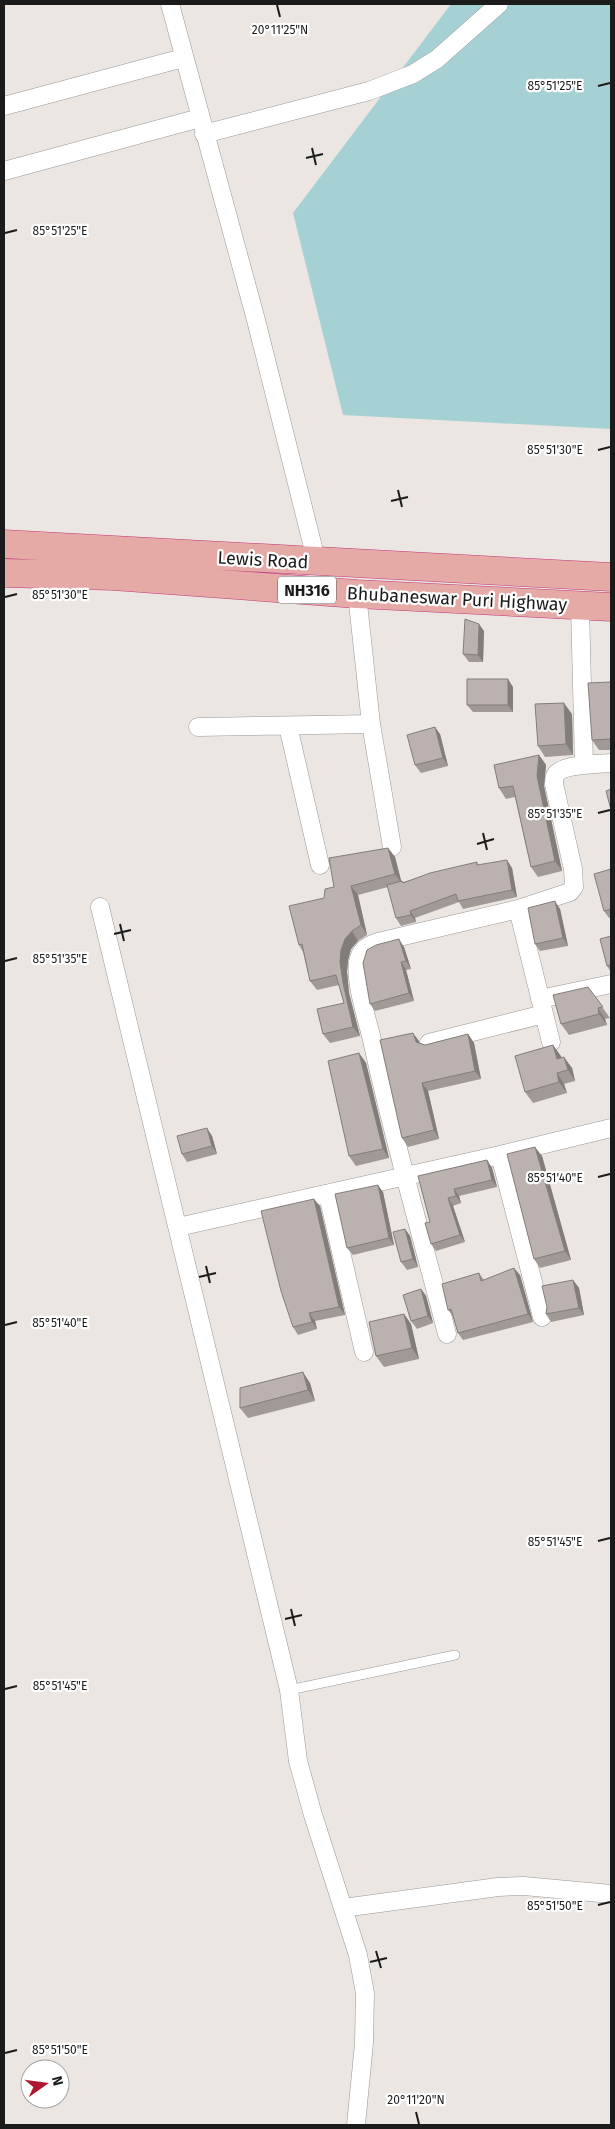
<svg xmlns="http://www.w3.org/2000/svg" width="615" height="2129" font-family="'Fira Sans',sans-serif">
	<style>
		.water { fill: #a6d1d4 }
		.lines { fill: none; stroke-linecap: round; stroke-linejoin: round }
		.service-casing { stroke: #989898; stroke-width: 10 }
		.minor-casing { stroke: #989898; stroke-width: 19 }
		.trunk-casing { stroke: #c0377c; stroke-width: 29 }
		.service { stroke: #fff; stroke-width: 9 }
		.minor { stroke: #fff; stroke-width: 18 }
		.trunk { stroke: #e5a9a6; stroke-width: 28 }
		.wall { fill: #a19996 }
		.shaded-wall { fill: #837d7a }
		.building { fill: #bbb2af; stroke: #837d7a }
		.ticks { fill: none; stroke: #1b1b1b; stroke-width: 2 }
		.labels { text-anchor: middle; stroke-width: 4.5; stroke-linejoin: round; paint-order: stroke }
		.shield { fill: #fff; stroke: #5f5f5f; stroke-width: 1 }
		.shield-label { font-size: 16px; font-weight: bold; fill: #1b1b1b }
		.street-label { font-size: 18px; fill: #1b1b1b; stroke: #fff }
		.ticks-label { font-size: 12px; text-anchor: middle; fill: #1b1b1b; stroke: #fff; stroke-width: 4.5; stroke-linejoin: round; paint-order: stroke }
	</style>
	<rect width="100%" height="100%" fill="#ebe6e1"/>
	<path class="water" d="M451,4H611V429L343,415L293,213Z"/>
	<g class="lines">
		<g class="service-casing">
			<path id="service" d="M289,1690L455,1655"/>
		</g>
		<g class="minor-casing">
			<path id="minor" d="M170,4L256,320L317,563
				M4,106L183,58
				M204,134L369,91L413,74L437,59L499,4
				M4,171L200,118
				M357,594L371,724L392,847
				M580,606L584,765
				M288,726L320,865
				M198,727L371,724
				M100,907L289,1690L298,1761L313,1815L358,1955L365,1993L364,2043L356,2125
				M518,909L551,1042
				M540,999L611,984
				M429,1043L544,1014
				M500,1155L542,1317
				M328,1195L364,1352
				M178,1227L500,1155L611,1128
				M447,1334C422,1236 393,1139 372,1040C367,1018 355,984 358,962C360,950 367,946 378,942L518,909L570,892L574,887L573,869L554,784C554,782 554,779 555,776C560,764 599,764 611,763
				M343,1908L498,1887L524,1886L611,1894"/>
		</g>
		<g class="trunk-casing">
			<path id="trunk" d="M4,544L611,577
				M4,573L113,576L357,594L611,607"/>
		</g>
		<use href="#service" class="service"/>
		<use href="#minor" class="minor"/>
		<use href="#trunk" class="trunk"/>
	</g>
	<path class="wall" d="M484,631L483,662H469L463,654Z
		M611,682V750H599L592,740Z
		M513,687V712H473L467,705Z
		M572,714L573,755L545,757L538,746Z
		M440,734L448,766L421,773L415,765Z
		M539,755L546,765L544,786L562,871L538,877L531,867L515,797L506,799L499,788Z
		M388,848L395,857L401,881L403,882L477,862L478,865L512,868L517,897L463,909L459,902L415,918L416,922L401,926L396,918L388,887L358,895L367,935L358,941L351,949L348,960L347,972L349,993L360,1036L330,1043L323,1034L344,1003L339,985L317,990L310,981L303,952L299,945L324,898L334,887Z
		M611,869V917L609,918L604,911Z
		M560,909L568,946L540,951L535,944Z
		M611,936V972L607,966Z
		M404,947L411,969L406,970L414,1001L375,1011L370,1004Z
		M588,987L610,1018L605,1019L607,1025L569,1035L561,1024Z
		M468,1034L474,1043L481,1079L428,1091L439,1139L408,1147L402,1138L419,1041V1043L425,1045Z
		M553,1045L561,1058L572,1068L575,1081L564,1084L567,1093L533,1103L525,1092Z
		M359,1053L366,1063L389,1158L356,1166L349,1156Z
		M212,1136L217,1154L187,1162L182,1154Z
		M542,1156L571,1260L540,1268L534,1259Z
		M487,1160L492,1168L497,1187L459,1196L461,1203L453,1206L465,1242L436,1251L431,1244L430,1222L418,1176Z
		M383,1192L394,1245L353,1255L347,1248Z
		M320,1206L345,1315L315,1321L317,1329L298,1335L293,1327Z
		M405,1229L410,1236L418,1267L407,1270L401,1262Z
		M479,1273L484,1280L520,1275L533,1322L463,1340L458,1333L453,1316L448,1310Z
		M573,1280L579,1288L584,1315L551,1322L546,1314L547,1307Z
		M421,1289L426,1296L433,1323L417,1329L411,1321Z
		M404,1314L411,1324L419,1359L384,1367L376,1356Z
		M310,1383L315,1401L248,1418L240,1408Z"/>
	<path class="shaded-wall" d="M479,624L484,631L483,662L478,655Z
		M508,679L513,687V712L508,705Z
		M564,703L572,714L573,755L566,744Z
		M435,727L440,734L448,766L443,758Z
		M539,755L546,765L544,786L562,871L555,861L537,776Z
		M388,848L395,857L402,884L395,874Z
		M507,860L512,868L517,897L512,890Z
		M351,886L358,895L367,935L361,925Z
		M555,901L560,909L568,946L563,938Z
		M410,911L415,918L416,922L411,915Z
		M352,931L358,941L351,949L348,960L347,972L349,993L360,1036L353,1027L343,983L340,962L341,950L345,939Z
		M399,939L404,947L411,969L406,961Z
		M401,962L406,970L414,1001L409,993Z
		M598,1008L605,1019L607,1025L599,1014Z
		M413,1033L419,1041L422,1051L416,1042Z
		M468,1034L474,1043L481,1079L475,1071Z
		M553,1045L561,1056L564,1070L557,1059Z
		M359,1053L366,1063L389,1158L383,1149Z
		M564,1057L572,1068L575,1081L568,1070Z
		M557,1073L564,1084L567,1093L559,1082Z
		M422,1083L428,1091L439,1139L434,1130Z
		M207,1128L212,1136L217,1154L212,1146Z
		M535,1147L542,1156L571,1260L565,1251Z
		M487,1160L492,1168L497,1187L492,1180Z
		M378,1185L383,1192L394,1245L389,1238Z
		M454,1189L459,1196L461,1203L456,1196Z
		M448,1198L453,1206L465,1242L460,1235Z
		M314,1199L320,1206L345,1315L339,1307Z
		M405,1229L410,1236L418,1267L413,1259Z
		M514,1268L520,1275L533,1322L528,1314Z
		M573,1280L579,1288L584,1315L579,1308Z
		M421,1289L426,1296L433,1323L428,1316Z
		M309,1313L315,1321L317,1329L312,1322Z
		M404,1314L411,1324L419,1359L412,1348Z
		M303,1372L310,1383L315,1401L308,1390Z"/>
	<path class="building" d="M465,619L479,624L478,655L463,654Z
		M467,679H508V705H467Z
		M611,682V739L592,740L588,683Z
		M564,703L566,744L538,746L535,704Z
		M435,727L443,758L415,765L407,735Z
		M539,755L537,776L555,861L531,867L513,786L499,788L494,765Z
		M611,789V810L606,791Z
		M388,848L395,874L351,886L361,925L352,931L345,939L341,950L340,962L343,983L353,1027L323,1034L317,1009L344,1003L336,975L310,981L302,944L299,945L289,906L324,898L325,889L334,887L329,858Z
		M507,860L512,890L458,901L456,894L410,911L411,915L396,918L387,885L402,881L403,883L430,873L477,862V865Z
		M611,869V909L604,911L594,874Z
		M555,901L563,938L535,944L528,908Z
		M611,936V965L607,966L600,939Z
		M399,939L406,961L401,962L409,993L370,1004L363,963L367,950L376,945Z
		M588,987L603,1007L598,1008L599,1014L561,1024L553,995Z
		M413,1033L416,1042L425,1045L468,1034L475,1071L422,1083L434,1130L402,1138L380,1040Z
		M553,1045L557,1059L564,1057L568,1070L557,1073L559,1082L525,1092L515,1056Z
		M359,1053L383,1149L349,1156L328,1061Z
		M207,1128L212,1146L182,1154L177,1136Z
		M535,1147L565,1251L534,1259L507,1154Z
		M487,1160L492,1180L454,1189L456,1196L448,1198L460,1235L431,1244L425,1223L430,1222L418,1176Z
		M378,1185L389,1238L347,1248L335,1194Z
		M314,1199L339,1307L309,1313L312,1322L293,1327L281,1291L261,1211Z
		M405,1229L413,1259L401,1262L393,1232Z
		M514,1268L528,1314L458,1333L451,1309L448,1310L442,1284L479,1273L481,1281Z
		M573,1280L579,1308L546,1314L547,1307L542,1286Z
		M421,1289L428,1316L411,1321L403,1295Z
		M404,1314L412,1348L376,1356L369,1322Z
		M303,1372L308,1390L240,1408V1388Z"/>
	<path class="ticks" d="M277,5L280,17M598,86L610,83M312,148L316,165M306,158L323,154M5,233L17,230M598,450L610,447M398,490L402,507M391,501L408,497M5,597L17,594M598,813L610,810M483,833L487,850M477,844L494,839M120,924L124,941M114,934L131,930M5,961L17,958M598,1177L610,1174M206,1266L210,1283M199,1277L216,1273M5,1325L17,1322M598,1541L610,1538M291,1609L295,1626M285,1619L302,1615M5,1689L17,1686M598,1905L610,1902M376,1951L381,1968M370,1962L387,1958M5,2053L17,2050M416,2112L419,2124"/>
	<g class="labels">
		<rect class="shield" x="278" y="576.5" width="58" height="27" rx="4"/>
		<g class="shield-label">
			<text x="307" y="596">NH316</text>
		</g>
		<g class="street-label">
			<text transform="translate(263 560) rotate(3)" y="6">Lewis Road</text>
			<text transform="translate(457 599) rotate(3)" y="6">Bhubaneswar Puri Highway</text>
		</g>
	</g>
	<g class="ticks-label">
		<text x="280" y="34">20°11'25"N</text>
		<text x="555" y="90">85°51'25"E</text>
		<text x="60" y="235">85°51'25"E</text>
		<text x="555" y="454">85°51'30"E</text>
		<text x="60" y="599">85°51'30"E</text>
		<text x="555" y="818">85°51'35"E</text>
		<text x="60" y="963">85°51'35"E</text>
		<text x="555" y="1182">85°51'40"E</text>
		<text x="60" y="1327">85°51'40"E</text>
		<text x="555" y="1546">85°51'45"E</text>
		<text x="60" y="1690">85°51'45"E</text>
		<text x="555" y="1910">85°51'50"E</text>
		<text x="60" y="2054">85°51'50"E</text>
		<text x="416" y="2104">20°11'20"N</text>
	</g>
	<rect width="615" height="2129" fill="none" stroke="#1b1b1b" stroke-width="10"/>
	<g transform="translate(45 2084) rotate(76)"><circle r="24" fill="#ffffff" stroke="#a4a4a4"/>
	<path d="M0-4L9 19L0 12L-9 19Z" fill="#af1730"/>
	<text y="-8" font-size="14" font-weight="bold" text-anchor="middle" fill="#1b1b1b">N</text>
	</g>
</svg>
